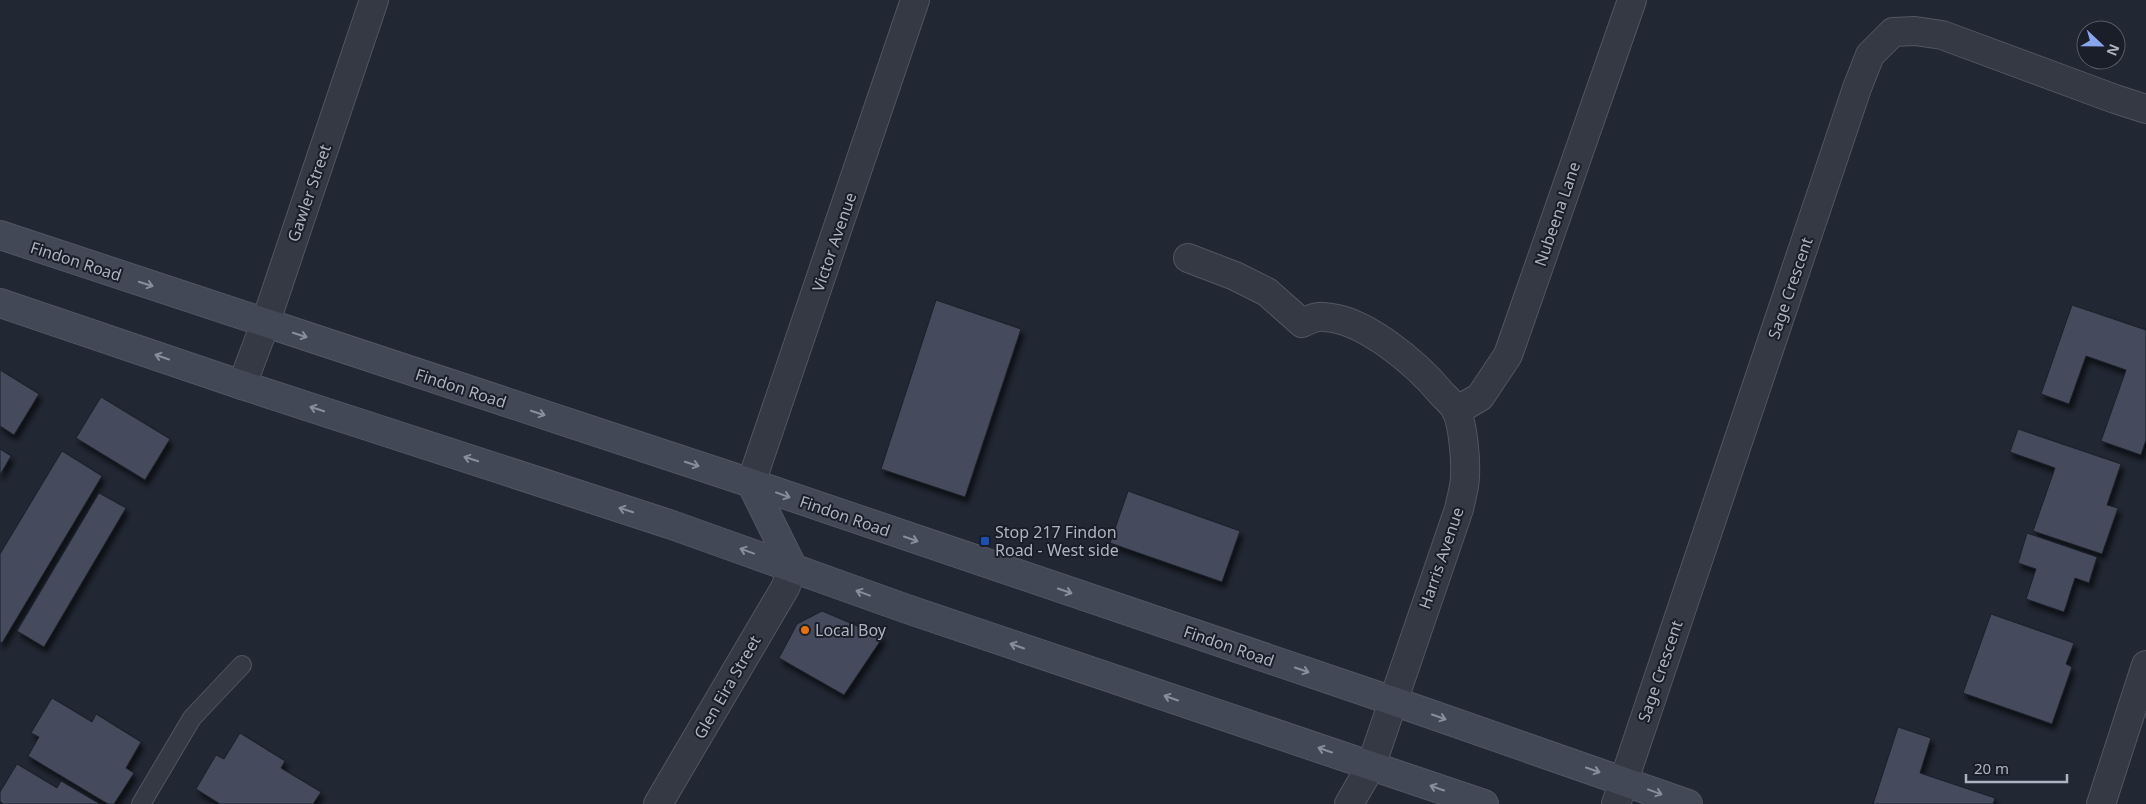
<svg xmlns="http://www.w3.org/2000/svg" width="2146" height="804" font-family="'Noto Sans',sans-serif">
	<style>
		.building { fill: #444c5b; stroke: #1b202a; filter: url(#shadow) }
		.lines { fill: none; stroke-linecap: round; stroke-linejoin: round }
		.service-casing { stroke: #515662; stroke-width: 20 }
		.minor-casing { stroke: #515662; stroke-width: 30 }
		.secondary-casing { stroke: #515662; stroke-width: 30 }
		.service { stroke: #343944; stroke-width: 18 }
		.minor { stroke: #343944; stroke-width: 28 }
		.secondary { stroke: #424856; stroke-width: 28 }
		.oneway { stroke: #888e9c }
		.transit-dot { fill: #1a4fb4; stroke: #191e28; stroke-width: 2 }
		.food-dot { fill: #e8710a; stroke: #191e28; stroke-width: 2 }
		.labels { text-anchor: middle; stroke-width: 4; stroke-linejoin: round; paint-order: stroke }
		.street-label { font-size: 16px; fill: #aeb3c1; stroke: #191e28 }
		.poi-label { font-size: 16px; fill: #aeb3c1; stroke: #191e28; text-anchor: start }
	</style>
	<defs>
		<filter id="shadow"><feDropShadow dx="3" dy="5.5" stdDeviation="2.5" flood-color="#0009"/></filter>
	</defs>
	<rect width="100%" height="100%" fill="#212733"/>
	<path class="building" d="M936,300L1021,329L965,497L881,469Z
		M2072,305L2146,330V440L2141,455L2101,441L2126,370L2086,356L2069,404L2041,394Z
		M0,370L39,394L14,435L0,426Z
		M101,397L170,439L145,480L76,438Z
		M2018,429L2121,464L2107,505L2118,508L2102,554L2033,531L2055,468L2010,452Z
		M0,449L11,456L0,475Z
		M62,451L102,476L2,643L0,642V554Z
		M1128,491L1240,531L1222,582L1110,543Z
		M99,493L126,508L44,647L17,631Z
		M2027,533L2097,557L2089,583L2075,578L2064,612L2026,599L2036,569L2018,563Z
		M822,611L883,637L844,695L779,658L797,624Z
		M1991,614L2074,643L2066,664L2072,667L2052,724L1963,693Z
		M52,698L92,722L96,714L141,742L126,768L134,773L114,804H108L28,756L39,737L31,733Z
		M1898,727L1931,738L1920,773L1995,798L1993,804H1873Z
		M240,733L285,761L281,768L321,792L313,804H220L196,789L216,755L224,759Z
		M17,764L57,788L61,781L100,804H3L0,801V792Z"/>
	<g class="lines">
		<g class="service-casing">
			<path id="service" d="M141,804L192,718L242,665"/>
		</g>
		<g class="minor-casing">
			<path id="minor" d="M1188,258L1235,276L1267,292L1302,323C1309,320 1316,316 1323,317C1364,318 1417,364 1442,394C1447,399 1454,405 1457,412C1463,427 1466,459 1465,476C1465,487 1461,499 1459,509L1371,766L1349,804
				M242,385L265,324L374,0
				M1456,411L1480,397L1508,355L1632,0
				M751,483L915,0
				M658,804L785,588L793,568
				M1616,804L1857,88L1870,55L1893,32L1915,31L1942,35L2115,99L2146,109
				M2101,804L2146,665"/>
		</g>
		<g class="secondary-casing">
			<path id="secondary" d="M0,235L751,483L1393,701L1688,804
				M0,303L242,385L672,525L907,609L1484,804
				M751,483L793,568"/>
		</g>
		<use href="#service" class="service"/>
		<use href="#minor" class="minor"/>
		<use href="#secondary" class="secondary"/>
	</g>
	<defs><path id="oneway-shaft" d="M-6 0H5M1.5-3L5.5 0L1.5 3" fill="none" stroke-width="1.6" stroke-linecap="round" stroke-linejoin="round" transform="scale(1.25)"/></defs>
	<g class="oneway">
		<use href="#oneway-shaft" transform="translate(146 284) rotate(18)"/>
		<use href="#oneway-shaft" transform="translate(300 335) rotate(18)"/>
		<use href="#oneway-shaft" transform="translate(162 357) rotate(-161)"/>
		<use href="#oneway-shaft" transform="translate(317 409) rotate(-162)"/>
		<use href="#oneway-shaft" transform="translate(538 413) rotate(18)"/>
		<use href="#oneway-shaft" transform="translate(471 459) rotate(-162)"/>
		<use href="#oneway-shaft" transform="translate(692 464) rotate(18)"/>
		<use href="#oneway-shaft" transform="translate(783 495) rotate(20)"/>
		<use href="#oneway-shaft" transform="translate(626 510) rotate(-162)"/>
		<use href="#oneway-shaft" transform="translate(911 539) rotate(19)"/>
		<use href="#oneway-shaft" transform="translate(747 551) rotate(-160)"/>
		<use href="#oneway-shaft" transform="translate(1065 591) rotate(19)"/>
		<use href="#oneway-shaft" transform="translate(863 593) rotate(-160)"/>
		<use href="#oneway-shaft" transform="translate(1017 646) rotate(-161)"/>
		<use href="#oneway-shaft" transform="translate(1302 670) rotate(19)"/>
		<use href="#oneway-shaft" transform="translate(1171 698) rotate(-161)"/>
		<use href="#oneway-shaft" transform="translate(1439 717) rotate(19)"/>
		<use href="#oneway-shaft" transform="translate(1325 750) rotate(-161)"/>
		<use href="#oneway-shaft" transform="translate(1593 770) rotate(19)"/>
		<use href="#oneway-shaft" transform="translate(1437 788) rotate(-161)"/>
		<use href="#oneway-shaft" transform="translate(1655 792) rotate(20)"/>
	</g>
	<rect class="transit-dot" x="980" y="536" width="10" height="10" rx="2.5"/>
	<circle class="food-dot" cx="805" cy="630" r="5"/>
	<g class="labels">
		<g class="street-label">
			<text transform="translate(309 193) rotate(-71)" y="6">Gawler Street</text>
			<text transform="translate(1557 214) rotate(-71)" y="6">Nubeena Lane</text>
			<text transform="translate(834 242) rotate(-71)" y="6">Victor Avenue</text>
			<text transform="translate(76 261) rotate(18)" y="6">Findon Road</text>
			<text transform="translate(1790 288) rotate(-71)" y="6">Sage Crescent</text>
			<text transform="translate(461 388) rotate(18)" y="6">Findon Road</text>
			<text transform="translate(845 516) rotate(19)" y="6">Findon Road</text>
			<text transform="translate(1441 558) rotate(-71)" y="6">Harris Avenue</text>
			<text transform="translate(1229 646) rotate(19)" y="6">Findon Road</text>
			<text transform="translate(1660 671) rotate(-71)" y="6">Sage Crescent</text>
			<text transform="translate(727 687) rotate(-60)" y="6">Glen Eira Street</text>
		</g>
		<g class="poi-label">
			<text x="995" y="538">Stop 217 Findon<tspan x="995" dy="18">Road - West side</tspan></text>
			<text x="815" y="636">Local Boy</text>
		</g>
	</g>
	<g transform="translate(2101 45) rotate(112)"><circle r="24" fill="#191e28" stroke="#555a65"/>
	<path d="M0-4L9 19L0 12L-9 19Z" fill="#87a6ed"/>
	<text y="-8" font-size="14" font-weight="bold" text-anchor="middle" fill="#aeb3c1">N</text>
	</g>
	<path d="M1966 774v8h101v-8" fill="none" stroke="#aeb3c1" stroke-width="2.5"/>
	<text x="1974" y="774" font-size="15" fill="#aeb3c1" stroke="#191e28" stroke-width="4" paint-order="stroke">20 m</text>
</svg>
